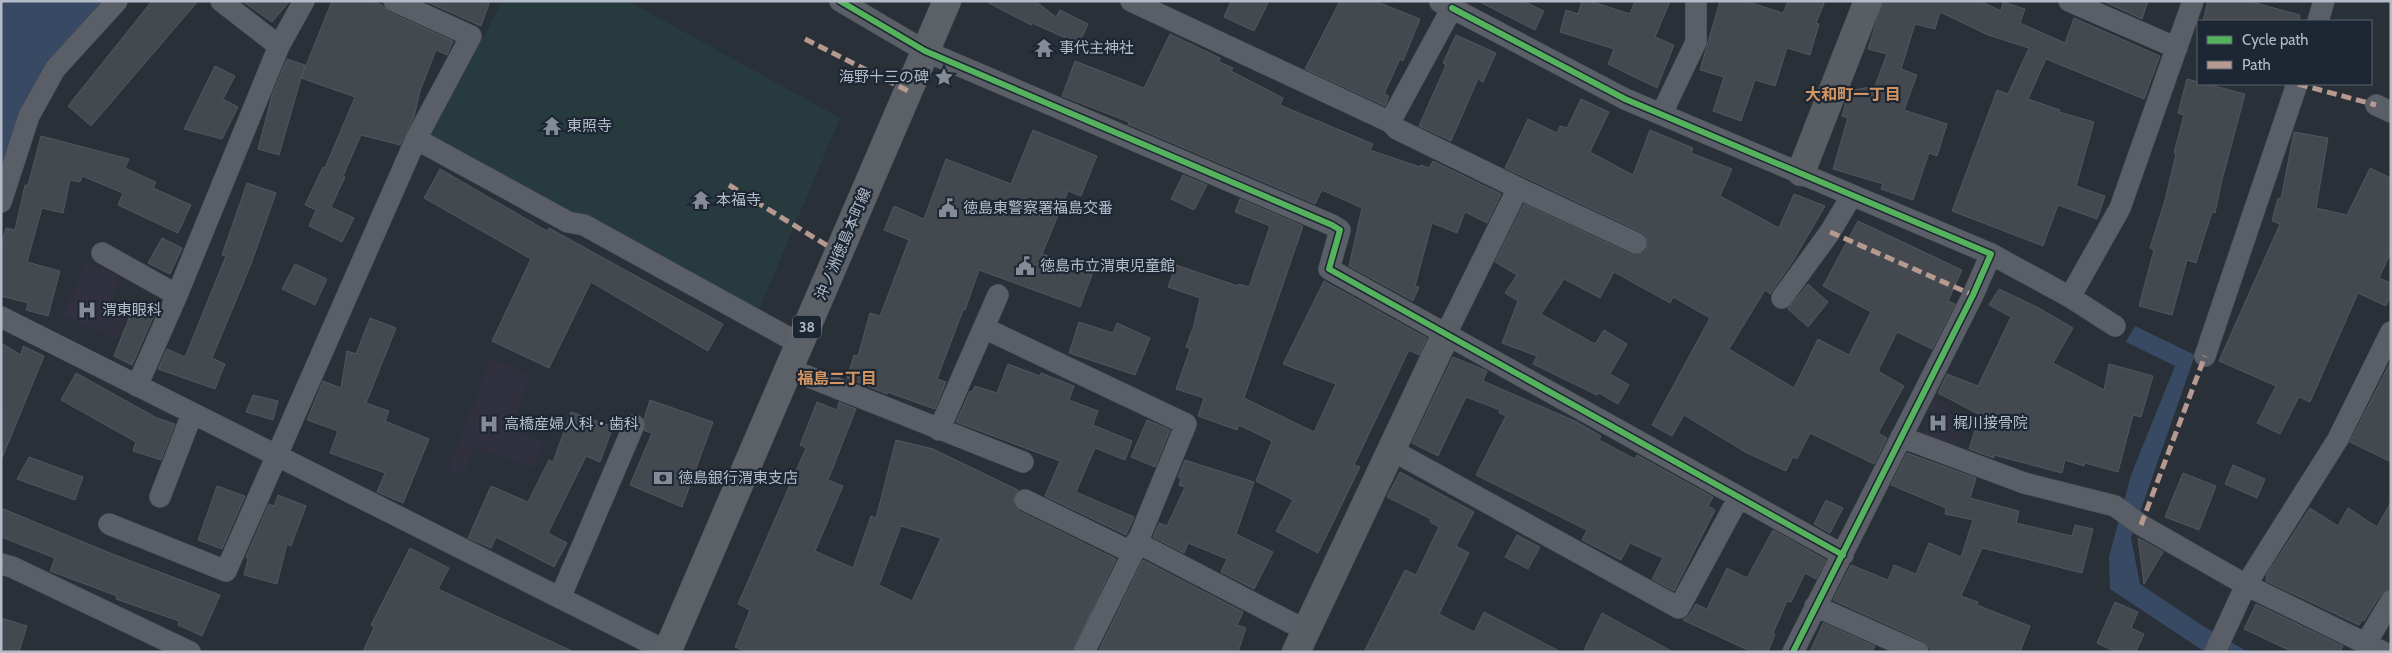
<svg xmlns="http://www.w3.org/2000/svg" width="2392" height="653" font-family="Cabin,'Noto Sans JP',sans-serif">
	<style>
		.medical { fill: #31303e }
		.green { fill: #273a3e }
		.water { fill: #384963 }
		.building { fill: #444950; stroke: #52575f; fill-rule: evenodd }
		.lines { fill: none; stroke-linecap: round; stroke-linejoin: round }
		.street-casing { stroke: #484c53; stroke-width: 22 }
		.secondary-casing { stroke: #484c53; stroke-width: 29 }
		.primary-casing { stroke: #484c55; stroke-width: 29 }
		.street { stroke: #5a5e66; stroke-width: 21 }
		.secondary { stroke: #595d64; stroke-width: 28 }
		.primary { stroke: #5c6168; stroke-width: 28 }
		.quiet { stroke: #b69a8f; stroke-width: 5; stroke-dasharray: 10 5; stroke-linecap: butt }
		.cycleway-casing { stroke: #1d2633; stroke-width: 9 }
		.cycleway { stroke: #56b35d; stroke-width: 6 }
		.labels { text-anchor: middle; stroke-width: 4.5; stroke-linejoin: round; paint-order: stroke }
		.shield { fill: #1d2633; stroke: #878f9c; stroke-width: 1 }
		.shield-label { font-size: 14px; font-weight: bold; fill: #b4bcc9 }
		.poi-label { font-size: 15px; fill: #b4bcc9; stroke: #1d2633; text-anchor: start }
		.street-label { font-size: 15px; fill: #b4bcc9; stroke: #1d2633 }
		.neighbourhood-label { font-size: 16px; font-weight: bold; fill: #d59563; stroke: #1d2633 }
	</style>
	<rect width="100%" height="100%" fill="#2a3038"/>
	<path class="medical" d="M86,262L121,277L106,310L126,319L117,339L63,316Z
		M491,359L531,375L510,429L544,443L533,469L475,446L463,475L448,469Z
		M1931,398L1949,403L1946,412L1966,418L1956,446L1923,435L1933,412L1927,409Z"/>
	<path class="green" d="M503,1H628L840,118L758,312L562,210L429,136Z"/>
	<path class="water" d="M1,1H102L44,66L19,113L1,170Z
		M2135,326L2195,355L2131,538L2140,584L2203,626L2248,652H2205L2110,589L2109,557L2131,475L2175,366L2126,342Z"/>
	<path class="building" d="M152,1H198L91,126L68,106Z
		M242,1H290L272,22Z
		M332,1H374L382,5L389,12L453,41L447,55L436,50L420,91L414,117L400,145L361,135L343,176L345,177L331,207L354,218L342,242L309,226L316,210L305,205L323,167L325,168L355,97L301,78L279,155L258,149L272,95L287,59L305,65L301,78Z
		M425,1H490L481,26Z
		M985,1H1035L1056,17L1060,10L1088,24L1079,44L1032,23L1031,25Z
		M1231,1H1269L1254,31L1224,17Z
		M1340,1H1375L1420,19L1403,61L1400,59L1384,94L1389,96L1385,106L1305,69Z
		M1478,1H1523L1544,11L1535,30Z
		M1582,1H1590L1630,14L1635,1H1670L1655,37L1674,45L1657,88L1608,64L1614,49L1560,32L1566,10L1578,14Z
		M1720,1H1745L1783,13L1788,1H1825L1816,23L1819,24L1810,55L1787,48L1775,86L1755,80L1741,121L1713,111L1724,77L1700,70Z
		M1883,1H1980L2001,11L2003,2L2025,9L2020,23L2065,43L2074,18L2160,56L2144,99L2046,59L2028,99L2060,110L2059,112L2094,122L2076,186L2105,196L2097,219L2058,205L2043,246L1952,211L1997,90L2008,94L2029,48L1988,35L1940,12L1935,29L1915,24L1901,69L1917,75L1904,110L1947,124L1937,156L1929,153L1913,200L1881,189L1883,184L1833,169L1848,118L1842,116L1849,91L1875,86L1887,54L1868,49Z
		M2103,1H2148L2142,19Z
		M2208,1H2248L2300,15L2299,21H2203Z
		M1170,34L1220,58L1219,62L1233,68L1231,71L1283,98L1280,105L1373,144L1370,150L1420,167L1421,165L1429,168L1433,161L1501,194L1487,223L1465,212L1457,233L1432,223L1415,286L1419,287L1413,301L1349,266L1362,208L1322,190L1315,204L1128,124L1129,122L1062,96L1075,61L1144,88Z
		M1456,35L1496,53L1483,82L1478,79L1451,141L1419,126L1446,65L1443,63Z
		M215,66L235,76L223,99L238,107L222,139L184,129Z
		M2187,79L2245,94L2221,184L2215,213L2212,212L2196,263L2187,260L2172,315L2139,306L2154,250L2150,248L2165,200L2176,154L2174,153L2184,115L2178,113Z
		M1581,99L1609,112L1590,152L1633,175L1650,130L1693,148L1691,153L1732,169L1720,196L1779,228L1794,194L1825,206L1793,261L1770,294L1765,290L1729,349L1794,388L1818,339L1849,355L1871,312L1823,286L1858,221L1962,270L1948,301L1955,304L1932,349L1897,332L1878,371L1904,386L1878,433L1887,438L1874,464L1810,433L1797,459L1793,457L1786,471L1747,453L1684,415L1672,436L1652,425L1710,318L1673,297L1670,303L1614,272L1600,298L1564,279L1541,314L1595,344L1604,330L1627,344L1610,374L1629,385L1618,404L1599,393L1597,395L1533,364L1537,356L1502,343L1518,301L1505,293L1517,275L1495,262L1524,204L1631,254L1643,253L1647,248L1646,236L1641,232L1505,168L1528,119L1557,133L1560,126L1567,128Z
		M1033,130L1097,156L1081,196L1068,191L1042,254L1093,272L1080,307L979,270L965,310H963L937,379L946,382L935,409L887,392V394L847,378L854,355L858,356L870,313L880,316L909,240L884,230L894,206L924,219L946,159L1011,184Z
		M2294,132L2328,138L2316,208L2347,215L2370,168L2391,178V252L2379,278L2391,283V295L2386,306L2358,293L2310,402L2299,397L2280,434L2257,423L2276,386L2219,361L2280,224L2272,221L2278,198L2281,199Z
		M41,136L129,159L125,168L156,182L153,188L191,205L178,233L118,205L123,193L82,176L80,182L70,180L63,213L42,208L27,262L60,271L48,316L26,310L28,303L1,296V245L6,228L15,230L25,185H28Z
		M440,169L547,231L549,228L723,324L708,351L591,282L549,368L492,341L531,259L424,198Z
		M1183,175L1207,185L1194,210L1171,199Z
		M247,183L276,193L251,264L212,358L225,364L215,389L158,369L167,349L185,357L226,256L222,255Z
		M1240,199L1303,226L1244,398L1314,432L1336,384L1283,364L1324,281L1427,338L1419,355L1409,350L1354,465L1360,467L1318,553L1276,531L1293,500L1256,481L1272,441L1239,425L1237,430L1198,416L1204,398L1176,389L1190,349L1186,347L1194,325L1200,298L1168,287L1176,265L1238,286L1239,284L1249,287L1270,226L1235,212Z
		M162,238L182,248L170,274L148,263Z
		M295,264L327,279L315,305L282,289Z
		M1808,284L1828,302L1808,327L1788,309Z
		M1999,289L2037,307L2073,328L2053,363L2104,390L2109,364L2153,376L2141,417L2133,415L2118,472L2085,463L2084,466L2065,460L2062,473L1994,455V458L1969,449L1980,415L1938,393L1947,374L1978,386L2011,317L1989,305Z
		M135,303L155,313L132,365L114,356Z
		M370,318L396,328L366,403L389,411L385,421L429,439L403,503L377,492L385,473L330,453L338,431L307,420L323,381L341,388L347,351L356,354Z
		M1079,322L1113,333L1117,323L1150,338L1135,375L1069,353Z
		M1,343L21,355L23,346L44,356L2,458Z
		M1453,357L1487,371L1483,381L1577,422L1601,436L1599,440L1635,459L1637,455L1713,497L1708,506L1715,510L1674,591L1652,579L1663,558L1630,543L1621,560L1582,540L1587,530L1476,475L1506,416L1499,413L1500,410L1466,397L1438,456L1412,443Z
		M2391,361V462L2350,442Z
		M1008,364L1040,376L1041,373L1074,386L1069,400L1098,411L1093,425L1132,441L1125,460L1095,448L1076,492L1134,517L1126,535L1045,496L1060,461L956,422L970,391L972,392L975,386L997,393Z
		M76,373L157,418L175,424L161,460L133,451L136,442L61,400Z
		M253,395L278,401L273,420L246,412Z
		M650,400L713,422L682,507L630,485L652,433L645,431L644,419Z
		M817,402L837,410L839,402L856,409L828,480L843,486L815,551L853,568L871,516L876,518L896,440L933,449L1018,490L1013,500L1019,511L1116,559L1072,652H747L735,647L750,610L738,604L806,448L800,445ZM901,526L941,538L912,601L879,585Z
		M571,412L613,427L600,462L586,456L548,533L567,543L554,567L496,537L491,548L468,538L491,486L528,502L549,460L553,462Z
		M1147,420L1170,430L1155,467L1131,457Z
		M1907,453L1976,478L1970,498L2019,511L2016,523L2072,536L2075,525L2093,529L2082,573L1982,548L1961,596L1978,602L1977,605L2030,626L2020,652H1936L1930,649L1923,641L1833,600L1851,565L1888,580L1894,565L1916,574L1929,543L1961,557L1973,520L1945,514L1946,508L1891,485Z
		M29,457L83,477L75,500L17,479Z
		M1185,460L1254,482L1236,534L1273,552L1254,589L1221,572L1227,559L1188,543L1184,553L1153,537L1159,523L1167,526L1185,487L1179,485L1181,479L1178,477Z
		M2233,465L2265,479L2257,498L2225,484Z
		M1400,472L1474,512L1456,546L1469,553L1439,614L1474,632L1484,612L1561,652H1364L1405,570L1416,575L1439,527L1430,522L1431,519L1387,497Z
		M2183,473L2216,486L2199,530L2165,517Z
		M217,486L245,496L222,549L198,540Z
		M278,495L306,506L291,546L287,544L277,584L244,575L248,559L246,557L269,504L274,506Z
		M1826,500L1843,508L1830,533L1814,524Z
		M2391,502V589L2381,594L2364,621L2362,620L2359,625L2266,581L2267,574L2310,508L2338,526L2348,508L2377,527Z
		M1,508L110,553L220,595L202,636L178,625L179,621L116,599L117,596L50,571L55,558L1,537Z
		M1773,530L1826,560L1816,579L1805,573L1791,602L1787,601L1773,633L1775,634L1768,652H1752L1683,620L1690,614L1696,604L1707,609L1727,568L1747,578Z
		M1517,535L1540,547L1528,569L1505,557Z
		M2138,538L2163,552L2144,584Z
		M410,548L449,568L438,589L574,652H363L374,627L371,625Z
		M1143,560L1243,612L1237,625L1246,628L1238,652H1098Z
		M2115,602L2138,612L2131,628L2144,634L2136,652H2116L2097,643Z
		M2256,604L2343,646L2340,652H2293L2244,629Z
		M1602,613L1673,652H1583Z
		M1,618L27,626L19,652H1Z
		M1823,623L1875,646L1872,652H1810Z"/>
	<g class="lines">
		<g class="street-casing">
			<path id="street" d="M221,1L279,46L304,1
				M840,1L925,51L1332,225L1340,230L1329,269L1843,555
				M1131,1L1390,122L1397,129L1518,188L1446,334
				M2069,1L2177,48
				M1452,8L1625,99L1991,254L1973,295L1793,652
				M2318,21L2324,1
				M2376,105L2391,112
				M1662,113L1696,42V1
				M1390,122L1452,8L1440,2
				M416,139L568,222L584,225L800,344
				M1518,188L1636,243
				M1,202L29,116L55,69L117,1
				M102,253L177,295
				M1991,254L2070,297L2115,326
				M2070,297L2120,208L2193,1
				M1782,298L1830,232L1852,195
				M1,317L668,652
				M984,328L1186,424L1133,553L1084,652
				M2205,356L2297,84
				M789,369L1023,462
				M137,386L177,295L279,46
				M939,430L998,295
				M1901,437L2024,483L2115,506L2141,525L2246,585L2383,652
				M1390,449L1679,608L1739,497
				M160,497L192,414
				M1025,500L1133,553
				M109,524L226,571L416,139L471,36L394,1
				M1136,542L1307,631
				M1,564L12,567L190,652
				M560,598L634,425
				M1815,606L1918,652
				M2366,643L2391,601
				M2215,652L2246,585L2338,439L2391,332"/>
		</g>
		<g class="secondary-casing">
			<path id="secondary" d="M1801,172L1868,1
				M1296,652L1446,334"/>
		</g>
		<g class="primary-casing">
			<path id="primary" d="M667,652L947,1"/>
		</g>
		<use href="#street" class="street"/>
		<use href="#secondary" class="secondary"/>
		<use href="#primary" class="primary"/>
		<path class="quiet" d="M805,39L908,91
			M2298,84L2376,105
			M729,185L839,253
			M1830,232L1973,295
			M2141,525L2205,356"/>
		<g class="cycleway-casing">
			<path id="cycleway" d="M840,1L925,51L1332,225L1340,230L1329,269L1843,555
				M1452,8L1625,99L1991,254L1973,295L1793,652"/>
		</g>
		<use href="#cycleway" class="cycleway"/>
	</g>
	<defs>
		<g id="temple-bare" transform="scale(1.5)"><path d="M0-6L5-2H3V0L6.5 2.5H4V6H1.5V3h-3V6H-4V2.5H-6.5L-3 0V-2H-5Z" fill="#848b96" stroke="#1d2633" stroke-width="2.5" paint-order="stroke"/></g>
		<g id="sight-bare" transform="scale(1.5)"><path d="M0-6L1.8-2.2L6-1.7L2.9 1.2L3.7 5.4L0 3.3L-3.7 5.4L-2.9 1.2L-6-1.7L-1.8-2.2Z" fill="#848b96" stroke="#1d2633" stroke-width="2.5" paint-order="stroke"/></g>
		<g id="civic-bare" transform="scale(1.5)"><path d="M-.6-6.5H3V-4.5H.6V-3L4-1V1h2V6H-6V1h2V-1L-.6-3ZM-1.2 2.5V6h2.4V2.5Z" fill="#848b96" stroke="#1d2633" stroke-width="2.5" paint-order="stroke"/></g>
		<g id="hospital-bare" transform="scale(1.5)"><path d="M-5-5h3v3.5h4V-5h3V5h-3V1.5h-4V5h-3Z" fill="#848b96" stroke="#1d2633" stroke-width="2.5" paint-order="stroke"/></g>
		<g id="bank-bare" transform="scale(1.5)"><path d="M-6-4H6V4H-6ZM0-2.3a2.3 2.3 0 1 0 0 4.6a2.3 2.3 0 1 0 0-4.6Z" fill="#848b96" stroke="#1d2633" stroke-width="2.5" paint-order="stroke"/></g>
	</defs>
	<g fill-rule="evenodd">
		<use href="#temple-bare" x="1044" y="48"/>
		<use href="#sight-bare" x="944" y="77"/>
		<use href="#temple-bare" x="552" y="126"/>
		<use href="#temple-bare" x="701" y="200"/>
		<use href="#civic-bare" x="948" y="208"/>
		<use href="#civic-bare" x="1025" y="266"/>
		<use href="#hospital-bare" x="87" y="310"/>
		<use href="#hospital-bare" x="1938" y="423"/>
		<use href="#hospital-bare" x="489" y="424"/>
		<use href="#bank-bare" x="663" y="478"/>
	</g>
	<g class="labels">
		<rect class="shield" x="793" y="315.5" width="28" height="23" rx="4"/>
		<g class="shield-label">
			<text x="807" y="332">38</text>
		</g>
		<g class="poi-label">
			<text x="1059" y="53">事代主神社</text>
			<text x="929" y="82" text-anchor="end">海野十三の碑</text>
			<text x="567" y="131">東照寺</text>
			<text x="716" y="205">本福寺</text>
			<text x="963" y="213">徳島東警察署福島交番</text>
			<text x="1040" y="271">徳島市立渭東児童館</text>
			<text x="102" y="315">渭東眼科</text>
			<text x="1953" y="428">梶川接骨院</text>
			<text x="504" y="429">高橋産婦人科・歯科</text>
			<text x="678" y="483">徳島銀行渭東支店</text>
		</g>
		<g class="street-label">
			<text transform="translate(843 244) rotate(-67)" y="5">沖ノ洲徳島本町線</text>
		</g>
		<g class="neighbourhood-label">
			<text x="1853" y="100">大和町一丁目</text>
			<text x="837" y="384">福島二丁目</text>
		</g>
	</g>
	<rect width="2392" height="653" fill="none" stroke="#b4bcc9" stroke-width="5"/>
	<rect x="2197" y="20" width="175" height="65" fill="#1d2633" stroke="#59626f"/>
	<rect x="2207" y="36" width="25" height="8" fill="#56b35d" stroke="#59626f"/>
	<text x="2242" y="45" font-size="15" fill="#b4bcc9">Cycle path</text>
	<rect x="2207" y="61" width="25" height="8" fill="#b69a8f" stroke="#59626f"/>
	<text x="2242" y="70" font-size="15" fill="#b4bcc9">Path</text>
</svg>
